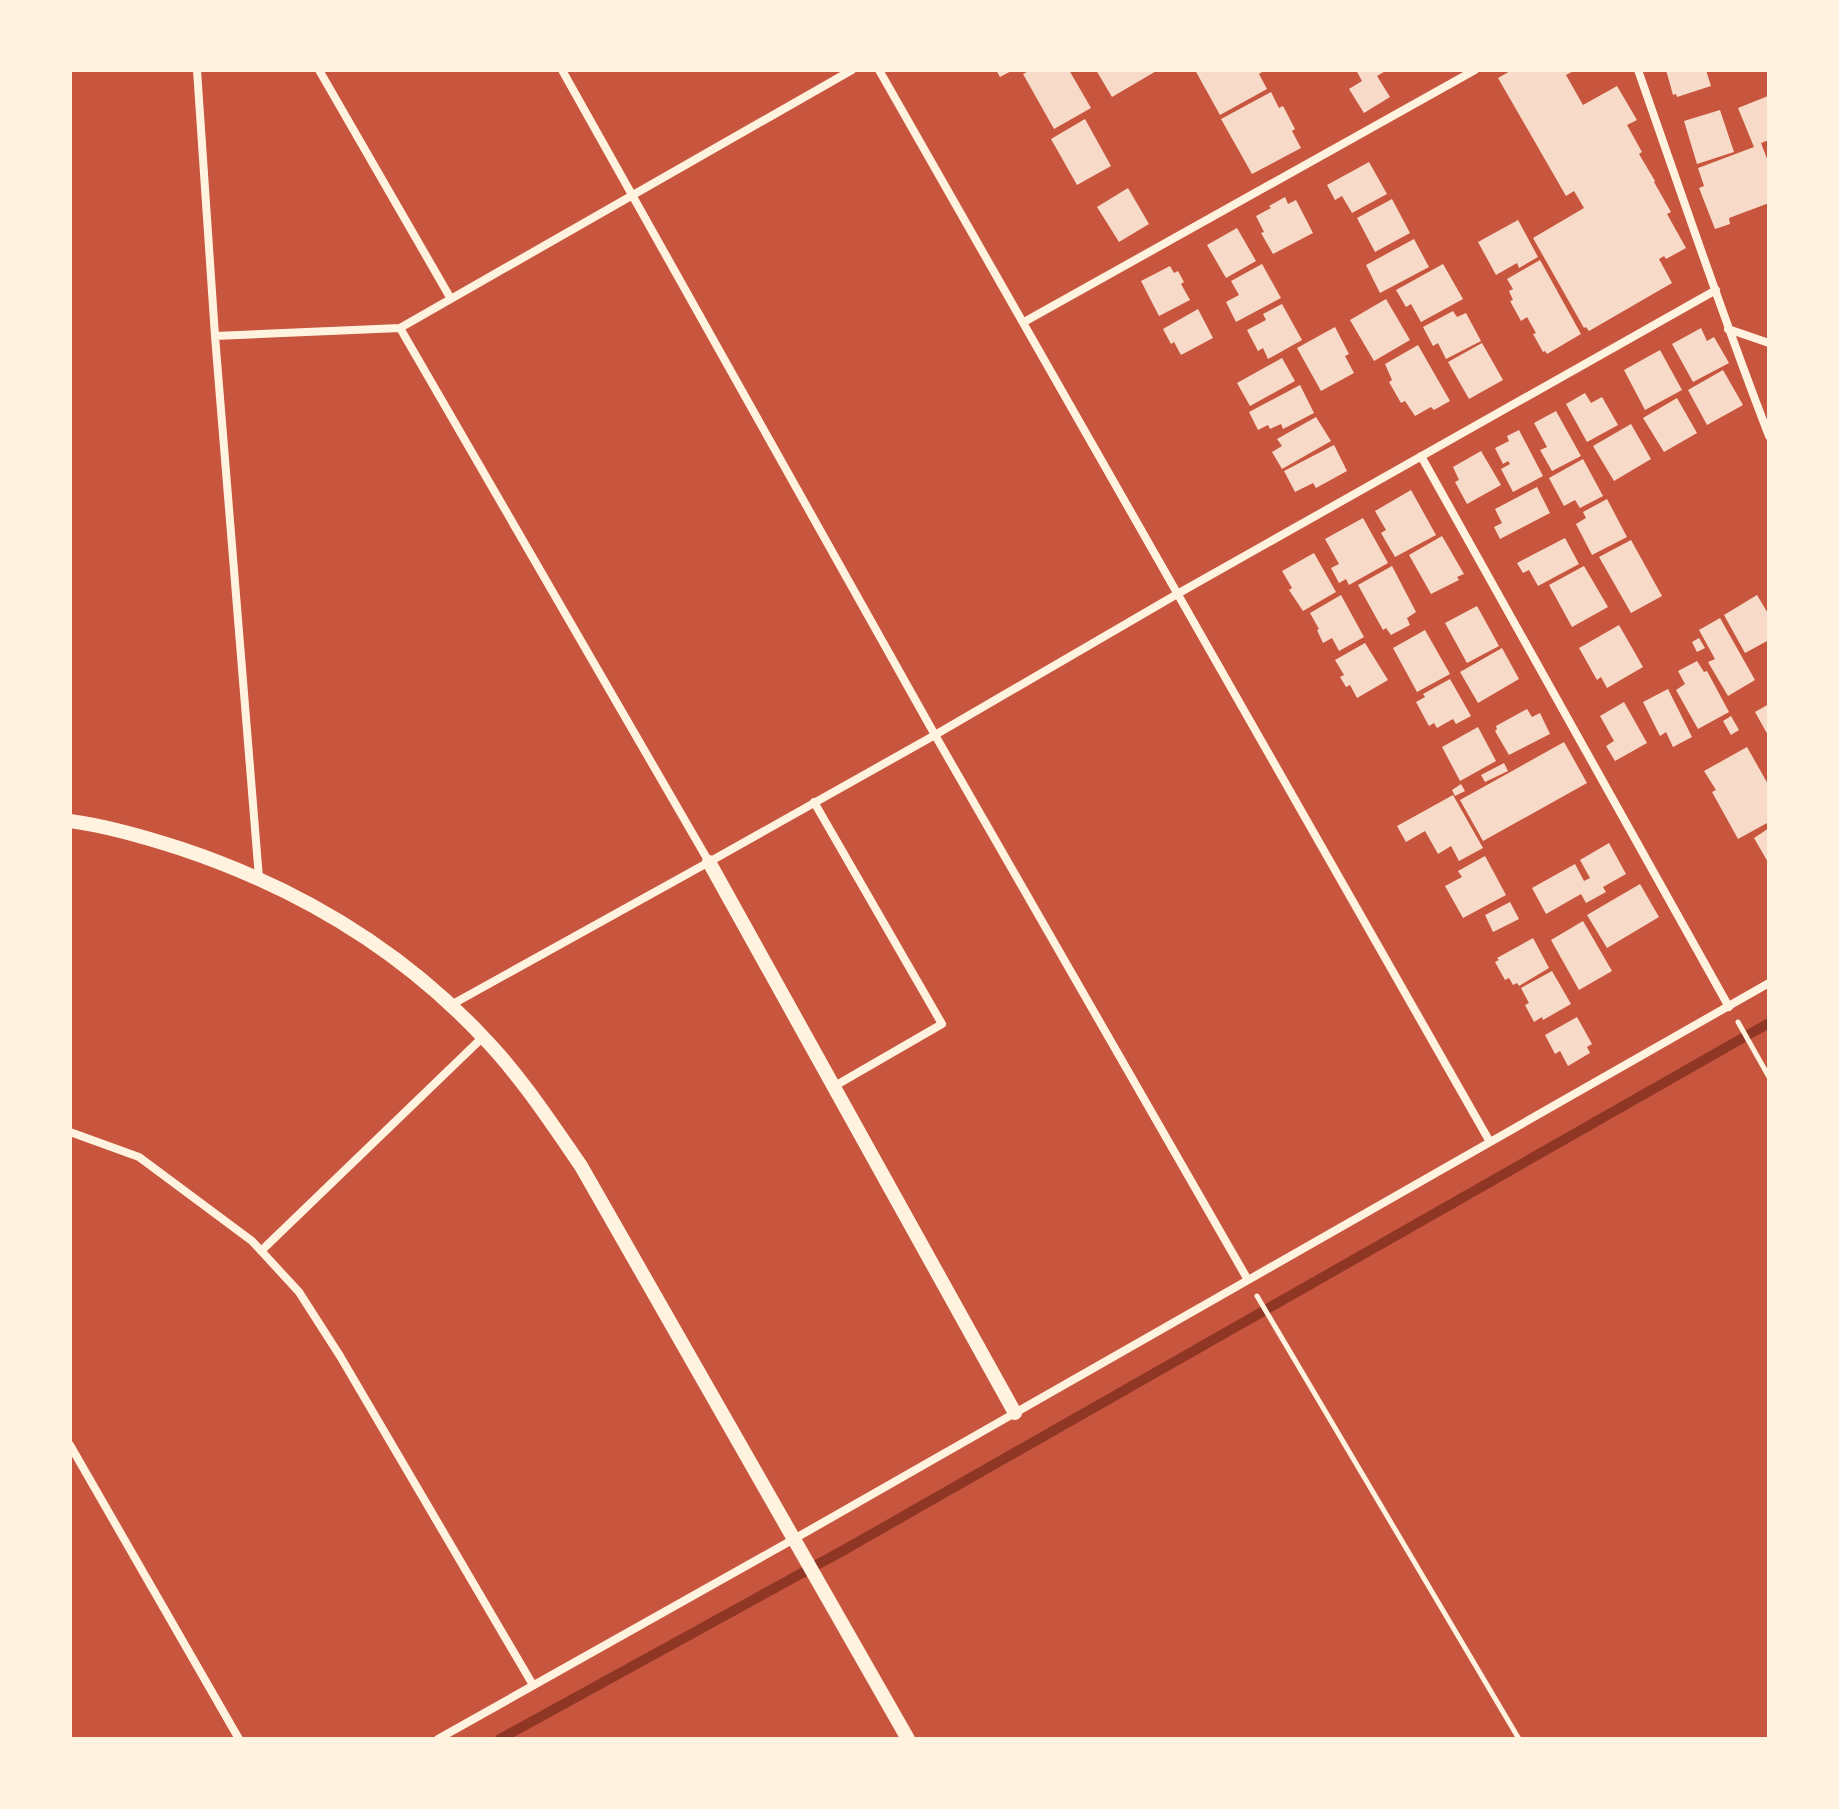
<svg xmlns="http://www.w3.org/2000/svg" width="1839" height="1809" font-family="Mulish,sans-serif">
	<style>
		.lines { fill: none; stroke-linecap: round; stroke-linejoin: round }
		.stream { stroke: #8f3625; stroke-width: 10 }
		.building { fill: #f7dbc8 }
		.path { stroke: #fff3e0; stroke-width: 5 }
		.minor { stroke: #fff3e0; stroke-width: 8 }
		.tertiary { stroke: #fff3e0; stroke-width: 14 }
	</style>
	<rect width="100%" height="100%" fill="#c8553d"/>
	<g class="lines">
		<path class="stream" d="M500,1739L844,1550L1769,1023"/>
	</g>
	<path class="building" d="M996,70H1013L1000,77Z
		M1031,70H1069L1091,108L1054,129L1023,74Z
		M1096,70H1158L1112,97Z
		M1195,70H1265L1259,74L1267,89L1220,115Z
		M1356,70H1387L1377,76L1390,97L1364,113L1349,89L1362,81Z
		M1512,70H1575L1566,75L1583,105L1617,86L1637,120L1627,125L1642,152L1639,154L1655,181L1654,182L1671,212L1667,214L1686,248L1666,259L1664,256L1659,259L1672,283L1589,331L1586,327L1584,328L1533,238L1584,208L1574,191L1566,196L1498,78Z
		M1666,70H1706L1711,86L1677,97L1676,94L1673,95Z
		M1271,92L1279,108L1283,106L1295,129L1292,131L1301,148L1252,174L1221,119Z
		M1768,96L1769,140L1761,143L1769,164V203L1729,218L1730,224L1715,229L1699,188L1704,186L1698,168L1754,147L1738,108Z
		M1720,110L1734,152L1697,164L1684,121Z
		M1085,119L1111,166L1077,185L1051,139Z
		M1369,162L1387,194L1352,213L1342,196L1335,200L1327,185Z
		M1128,188L1149,224L1119,242L1097,207Z
		M1285,197L1288,204L1296,200L1313,233L1273,254L1261,233L1264,232L1256,216L1271,208L1269,206Z
		M1392,199L1410,233L1375,252L1357,218Z
		M1518,220L1538,257L1519,268L1517,263L1496,275L1478,242Z
		M1237,228L1256,261L1226,278L1207,245Z
		M1414,239L1429,267L1380,293L1366,265Z
		M1540,260L1581,334L1547,354L1545,351L1543,352L1533,334L1536,333L1527,317L1521,321L1510,301L1513,300L1509,291L1513,289L1507,279Z
		M1262,264L1281,298L1236,322L1226,302L1239,295L1231,281Z
		M1443,264L1463,299L1421,322L1411,304L1406,307L1396,290Z
		M1170,266L1174,273L1178,271L1184,282L1181,284L1190,300L1159,316L1141,281Z
		M1386,299L1410,340L1374,361L1350,320Z
		M1282,304L1302,340L1268,359L1263,348L1258,351L1247,330L1266,320L1263,314Z
		M1198,309L1213,338L1181,355L1174,342L1171,344L1163,329Z
		M1453,311L1457,317L1466,313L1481,341L1446,359L1438,343L1433,346L1423,327Z
		M1335,327L1349,354L1345,356L1354,373L1321,391L1297,348Z
		M1701,328L1707,341L1714,337L1729,363L1693,382L1672,344Z
		M1482,343L1503,380L1469,399L1448,362Z
		M1418,345L1450,401L1434,410L1431,407L1415,416L1405,401L1401,403L1389,382L1392,380L1385,364Z
		M1660,350L1682,390L1645,410L1624,370Z
		M1282,358L1295,381L1250,406L1237,383Z
		M1723,370L1743,405L1707,425L1688,390Z
		M1300,385L1314,413L1283,429L1281,424L1270,429L1268,425L1258,430L1249,412Z
		M1585,393L1591,403L1602,397L1618,425L1587,442L1566,404Z
		M1677,398L1697,433L1664,452L1643,418Z
		M1556,411L1581,456L1552,471L1540,450L1547,447L1534,423Z
		M1316,417L1331,441L1282,469L1272,452L1282,446L1277,439Z
		M1631,424L1651,459L1614,481L1593,446Z
		M1519,430L1543,476L1513,492L1501,469L1510,464L1508,461L1503,464L1495,448L1509,441L1507,436Z
		M1334,445L1347,471L1316,488L1313,483L1295,492L1284,471Z
		M1481,451L1501,485L1467,504L1455,482L1459,480L1453,467Z
		M1583,459L1603,496L1580,508L1575,500L1564,506L1549,478Z
		M1537,487L1550,513L1500,539L1494,527L1502,523L1495,509Z
		M1411,490L1436,535L1395,557L1381,533L1386,530L1375,511Z
		M1607,499L1627,537L1592,555L1576,524L1586,518L1583,512Z
		M1363,518L1388,563L1349,585L1346,579L1339,583L1331,568L1339,564L1325,539Z
		M1442,536L1464,574L1457,577L1459,580L1431,594L1409,555Z
		M1565,538L1579,564L1538,586L1529,570L1523,573L1517,563Z
		M1631,540L1662,596L1631,613L1599,557Z
		M1314,553L1336,592L1303,611L1289,590L1292,588L1282,571Z
		M1392,566L1416,612L1407,618L1410,625L1391,635L1386,628L1383,630L1358,585Z
		M1584,566L1608,607L1572,627L1549,585Z
		M1341,595L1364,637L1339,651L1332,638L1323,643L1317,630L1319,629L1310,613Z
		M1757,595L1769,615V640L1745,653L1724,615Z
		M1477,606L1499,646L1467,663L1445,623Z
		M1720,618L1755,680L1728,696L1708,662L1715,659L1699,630Z
		M1619,625L1643,667L1607,688L1601,677L1597,680L1579,648Z
		M1425,630L1450,674L1417,692L1393,648Z
		M1699,638L1705,648L1697,652L1692,642Z
		M1365,643L1388,680L1357,698L1350,685L1346,687L1340,677L1344,675L1335,660Z
		M1502,648L1519,679L1478,703L1460,672Z
		M1697,661L1704,672L1707,671L1729,712L1698,729L1676,690L1685,684L1678,671Z
		M1450,679L1471,716L1456,724L1453,719L1437,728L1434,723L1429,726L1416,702L1425,697L1423,694Z
		M1668,689L1692,737L1673,747L1666,732L1660,736L1643,702Z
		M1624,702L1647,743L1615,761L1606,746L1614,741L1600,716Z
		M1769,704V737L1755,712Z
		M1527,709L1532,717L1540,713L1550,734L1509,755L1495,731L1497,729L1496,726Z
		M1731,716L1739,730L1731,735L1723,721Z
		M1478,727L1496,761L1460,781L1442,747Z
		M1564,742L1587,783L1483,841L1460,800Z
		M1747,747L1769,786V822L1738,839L1712,792L1716,790L1704,771Z
		M1504,763L1508,771L1485,782L1481,775Z
		M1461,784L1465,791L1455,796L1452,790Z
		M1453,795L1483,848L1459,861L1451,846L1438,854L1425,831L1406,842L1397,826Z
		M1769,828V864L1754,838Z
		M1609,843L1626,874L1603,887L1606,892L1586,903L1581,894L1546,914L1532,888L1575,864L1584,881L1590,878L1580,860Z
		M1485,856L1506,895L1463,918L1445,886L1462,877L1458,871Z
		M1640,884L1659,917L1607,948L1587,915Z
		M1510,902L1519,919L1493,932L1485,915Z
		M1583,921L1612,971L1579,990L1551,940Z
		M1533,938L1549,968L1519,986L1517,983L1513,985L1509,978L1505,980L1495,962L1499,960L1497,958Z
		M1552,971L1571,1004L1543,1020L1542,1017L1534,1022L1525,1005L1529,1003L1521,988Z
		M1577,1017L1592,1044L1587,1047L1590,1053L1568,1066L1560,1051L1555,1054L1545,1035Z"/>
	<g class="lines">
		<path class="path" d="M1738,1022L1769,1077
			M1257,1296L1519,1739"/>
		<path class="minor" d="M197,70L215,336L259,878
			M319,70L451,299
			M562,70L935,735L1248,1280
			M879,70L1490,1142
			M1638,70C1681,192 1722,315 1769,436
			M1024,322L1475,70
			M400,328L709,862
			M1728,329L1769,343
			M215,336L400,328L852,70
			M1421,456L1729,1007
			M814,802L942,1024L833,1087
			M451,1005L709,862L935,735L1179,593L1716,290
			M70,1132L139,1157L252,1241L299,1292L340,1356L533,1685
			M261,1251L483,1037
			M70,1445L239,1739
			M438,1739L794,1539L1769,983"/>
		<path class="tertiary" d="M70,821C108,826 145,837 182,849C295,887 399,948 482,1036C520,1075 550,1121 581,1166L908,1739
			M709,862L1015,1413"/>
	</g>
	<rect width="1839" height="1809" fill="none" stroke="#fff3e0" stroke-width="144"/>
</svg>
